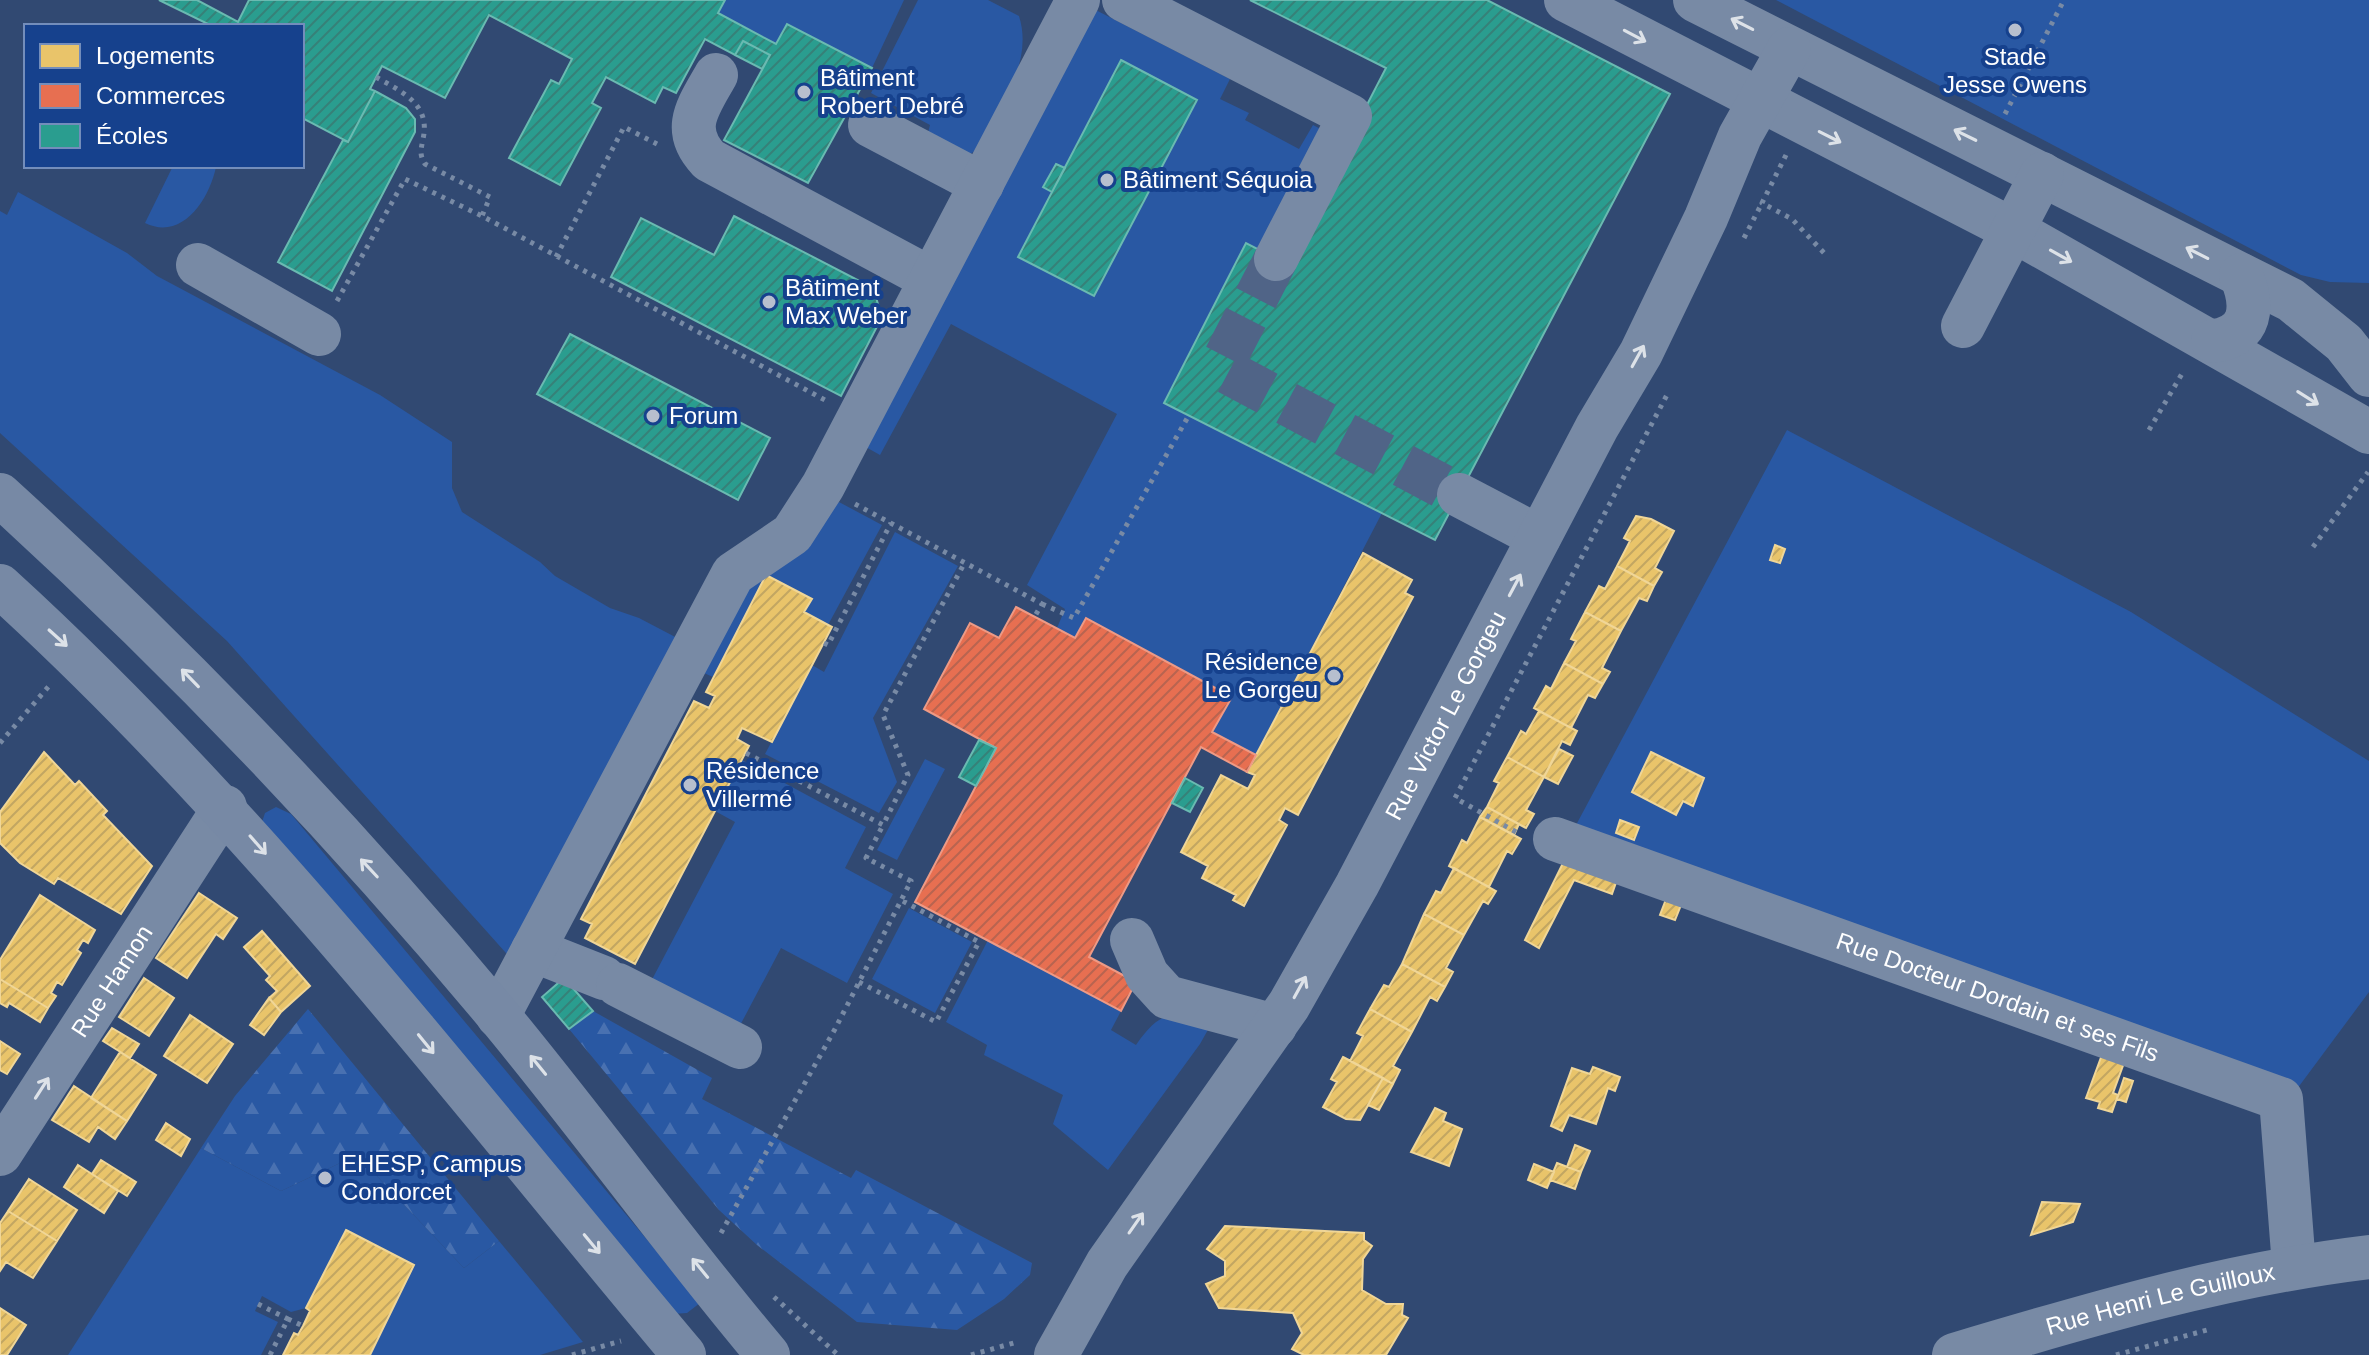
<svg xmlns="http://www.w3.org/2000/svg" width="2369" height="1355" font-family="Arial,sans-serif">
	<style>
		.green { fill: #2958a3 }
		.forest { fill: url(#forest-firs) }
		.homes { fill: url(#homes-hatch); stroke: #f0d697; stroke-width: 2 }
		.shops { fill: url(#shops-hatch); stroke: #ee9a85; stroke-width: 2 }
		.schools { fill: url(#schools-hatch); stroke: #6abab1; stroke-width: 2 }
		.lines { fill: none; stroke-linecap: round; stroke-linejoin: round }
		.minor-tunnel { stroke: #506487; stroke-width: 44; stroke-dasharray: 44 22; stroke-linecap: butt }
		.path { stroke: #788aa5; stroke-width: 5; stroke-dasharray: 4 6; stroke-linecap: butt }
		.minor { stroke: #788aa5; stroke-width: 44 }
		.major { stroke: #7789a5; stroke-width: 44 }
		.oneway { stroke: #dde2e8 }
		.poi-dot { fill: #b7bfce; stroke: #16418d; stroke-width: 3 }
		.labels { text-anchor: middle; stroke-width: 8; stroke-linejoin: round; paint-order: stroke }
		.poi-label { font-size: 24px; fill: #fff; stroke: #16418d; text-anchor: start }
		.street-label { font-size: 24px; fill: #fff; stroke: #16418d }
	</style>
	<defs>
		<pattern id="forest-firs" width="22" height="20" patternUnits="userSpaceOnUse" patternTransform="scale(2)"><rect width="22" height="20" fill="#2958a3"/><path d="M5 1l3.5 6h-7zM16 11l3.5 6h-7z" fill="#4971b1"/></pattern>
		<pattern id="homes-hatch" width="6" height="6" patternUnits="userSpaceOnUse" patternTransform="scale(2)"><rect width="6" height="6" fill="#e9c46a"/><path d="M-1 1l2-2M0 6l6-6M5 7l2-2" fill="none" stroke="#c2a662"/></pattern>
		<pattern id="shops-hatch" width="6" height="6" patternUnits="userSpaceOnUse" patternTransform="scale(2)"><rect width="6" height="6" fill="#e76f51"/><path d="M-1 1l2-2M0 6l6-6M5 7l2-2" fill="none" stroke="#b86450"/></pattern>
		<pattern id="schools-hatch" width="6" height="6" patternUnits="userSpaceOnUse" patternTransform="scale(2)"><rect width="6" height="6" fill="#2a9d8f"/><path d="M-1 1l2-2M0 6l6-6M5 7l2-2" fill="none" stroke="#368178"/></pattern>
	</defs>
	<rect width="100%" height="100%" fill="#314972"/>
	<path class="green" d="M725,0H904L872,68L787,24L776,44L718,13Z
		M918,0H988L1019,16C1034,63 999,108 979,148L969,155L928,133L930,125L871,93Z
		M1776,0H2369V283L2330,282L2301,275Z
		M1084,4L1230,79L1220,99L1249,113L1245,120L1299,149L1313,125L1328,133L1269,255L1246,243L1164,402L1382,513L1256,755L1212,732L1232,696L1086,619L1075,638L1057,628L1065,609L1027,585L1117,414L951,324L880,455L864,446Z
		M173,166L216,167C209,200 182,241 145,223Z
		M18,192L127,253L157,276L380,395L452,442V488L462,512L540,562L555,576L610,608L639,618L681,640L514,962L227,641L0,433V211L7,215Z
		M1787,430L2131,612L2369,761V992L2297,1089L1575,827Z
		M839,502L882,525L828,625L804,612L811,599L766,576L713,677L697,670L749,574Z
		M895,532L958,566L873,718L897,782L879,813L765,754L812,665L824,672Z
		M925,759L945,769L897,860L877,850Z
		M742,760L866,827L845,868L893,894L847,983L781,948L736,1033L647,989L735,822L715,811Z
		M276,807L291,814L700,1303L687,1313L672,1314L262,822L265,813Z
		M909,908L972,942L935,1013L872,979Z
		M988,940L1121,1011L1111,1030L1136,1045C1160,1010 1174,1010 1214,1019L1200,1044L1108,1170L1053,1124L1063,1095L984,1055L987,1045L946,1022Z
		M201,1148L281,1191L357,1155L464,1268L499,1241L583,1342L540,1355H370L414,1265L346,1231L306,1308L291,1312L262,1296L255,1311L278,1322L261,1355H68Z"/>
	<path class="forest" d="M308,1009L499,1241L464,1268L357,1155L281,1191L201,1148L235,1096Z
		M593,1011L712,1078L702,1099L851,1178L856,1170L1032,1263L1030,1275L1004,1299L957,1330L857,1322L757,1245L719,1210L569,1029Z"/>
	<path class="homes" d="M1636,516L1651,519L1674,531L1655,568L1662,572L1654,586L1617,566L1630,541L1624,538Z
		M1775,545L1785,549L1780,563L1770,560Z
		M1363,553L1412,580L1405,593L1413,597L1298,815L1285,808L1279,820L1287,825L1244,906L1233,900L1236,895L1202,878L1208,866L1181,852L1221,775L1248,789L1255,775L1247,772Z
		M1617,566L1654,586L1647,601L1639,598L1621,631L1585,612L1599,586L1605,589Z
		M766,575L812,599L804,612L832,627L772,742L742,728L737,739L749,746L635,964L585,938L592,924L581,919L694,701L709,708L715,696L706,692Z
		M1585,612L1621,631L1602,668L1610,672L1603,684L1564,663L1576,641L1571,639Z
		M1564,663L1603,684L1595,698L1588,695L1571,728L1534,708L1546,686L1551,689Z
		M1539,711L1577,731L1570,745L1562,741L1544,777L1507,757L1521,731L1526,734Z
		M1559,749L1573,756L1558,784L1544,777Z
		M44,752L75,785L79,781L107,811L103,815L152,866L121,914L58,878L54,884L20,863L0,843V812Z
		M1651,752L1704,778L1693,806L1683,801L1676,815L1632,792Z
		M1507,757L1544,777L1526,810L1534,814L1526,828L1487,807L1499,783L1494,781Z
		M1487,807L1519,824L1514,835L1480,817Z
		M1480,817L1521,839L1512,854L1507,851L1489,887L1449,866L1462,840L1467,843Z
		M1620,820L1639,827L1634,840L1616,833Z
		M1568,853L1620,871L1612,894L1574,880L1539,948L1525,940Z
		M1454,868L1496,891L1488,904L1483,901L1464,935L1424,914L1436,891L1441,893Z
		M1670,889L1685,895L1675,920L1660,915Z
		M199,893L237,918L223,939L216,934L187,978L156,958Z
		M40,895L95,930L88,943L83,940L77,950L81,953L62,985L57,982L51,993L56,996L48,1008L0,979V960Z
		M1424,914L1464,935L1446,968L1453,972L1445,987L1402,964Z
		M262,931L310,986L281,1012L269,998L277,991L266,980L270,976L244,947Z
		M1402,964L1445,987L1437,1001L1430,997L1412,1032L1370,1009L1384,985L1389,987Z
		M144,978L174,998L149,1036L119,1017Z
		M0,979L48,1008L40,1022L9,1003L7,1007L0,1003Z
		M269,998L281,1012L264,1035L250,1025Z
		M1370,1009L1412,1032L1393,1066L1400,1070L1393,1084L1350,1061L1363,1036L1357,1033Z
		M190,1015L233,1044L207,1083L164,1056Z
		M112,1028L139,1044L130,1058L103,1041Z
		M0,1041L20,1054L7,1074L0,1070Z
		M120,1052L156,1075L127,1121L91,1098Z
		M2103,1052L2125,1060L2113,1093L2118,1095L2112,1112L2098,1108L2100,1102L2086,1098Z
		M1343,1057L1383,1078L1360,1120L1346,1119L1323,1107L1337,1082L1331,1079Z
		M1593,1067L1620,1077L1615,1091L1608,1088L1596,1124L1569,1115L1562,1131L1551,1126L1572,1068L1590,1074Z
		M1383,1078L1393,1084L1379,1110L1368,1105Z
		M2124,1078L2133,1081L2126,1102L2117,1099Z
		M74,1086L127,1121L115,1139L98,1127L89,1142L52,1120Z
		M1435,1108L1446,1113L1443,1121L1462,1129L1449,1166L1411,1152Z
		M166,1123L190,1139L181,1156L156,1140Z
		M1575,1145L1590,1151L1581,1172L1567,1167Z
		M101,1160L136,1182L127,1196L92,1174Z
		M1557,1163L1581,1172L1575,1189L1550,1180Z
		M1534,1164L1554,1172L1547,1188L1528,1180Z
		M78,1165L118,1191L104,1213L64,1187Z
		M29,1179L77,1210L57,1241L8,1211Z
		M2042,1202L2080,1204L2073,1222L2031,1235Z
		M8,1211L57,1241L33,1278L6,1262L0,1271V1223Z
		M1225,1226L1364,1233V1240L1372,1246L1363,1259L1362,1290L1386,1304H1403L1402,1315L1408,1318L1386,1355H1304L1292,1349L1302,1333L1293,1313L1219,1308L1206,1284L1225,1276V1261L1207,1249Z
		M346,1230L414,1265L370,1355H283L294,1333L298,1335L303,1326L310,1311L306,1308Z
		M0,1308L26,1325L7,1355H0Z"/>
	<path class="shops" d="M1016,607L1075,638L1086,618L1232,697L1212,732L1256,755L1247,772L1201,747L1089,957L1136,982L1121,1011L915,902L996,748L924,709L970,623L999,638Z"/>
	<path class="schools" d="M159,0H197L238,22L249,0H725L718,13L776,44L787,24L872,68L808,183L724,140L770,55L743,41L735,55L705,39L676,93L663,87L655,103L606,77L592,103L601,108L560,185L509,158L551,80L559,84L572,59L489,15L445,98L382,66L370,89L375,91L348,142L302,118V26H212Z
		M1250,0H1487L1670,94L1435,540L1164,403L1246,243L1269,255L1340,157L1386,68Z
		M743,41L770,55L762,69L735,55Z
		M1121,60L1197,100L1094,296L1018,257Z
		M375,91L406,108L415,119V132L332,291L278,262L343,140L348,142Z
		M1056,164L1065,168L1052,192L1043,187Z
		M734,216L873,288L882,317L841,396L611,277L641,218L714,255Z
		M570,334L770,438L738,500L537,394Z
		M979,740L996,748L976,786L959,777Z
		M1185,778L1203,788L1190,812L1172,803Z
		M564,978L593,1011L569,1029L542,997Z"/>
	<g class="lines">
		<path class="minor-tunnel" d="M1276,259L1220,368L1459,495"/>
		<path class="path" d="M376,77C402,92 431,104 423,139C421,150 419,154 425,164L490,197L482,216
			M2005,114L2064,0
			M1786,155L1762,203L1792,219L1826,255
			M1744,238L1762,203
			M556,257L624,127L657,144
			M337,301L405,179L482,216L825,400
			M2149,430L2183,372
			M855,504L1042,604L1035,616
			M2313,547L2368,472
			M1042,604L1074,618L1189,415
			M824,643L828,645L891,523
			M0,743L49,686
			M746,753L883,825L908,775L883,715L965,562
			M1516,832L1455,798L1669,391
			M859,982L936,1022L979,942L901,900
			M721,1233L835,1029L911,881L866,858L883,825
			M774,1297L838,1355
			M258,1304L288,1319
			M270,1355L288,1319L303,1326
			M572,1355L621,1341
			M971,1355L1017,1342
			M2116,1355L2207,1330"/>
		<g class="minor">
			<path d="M1124,0L1350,116L1276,259"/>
			<path d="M1566,0L2013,230L2369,432"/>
			<path d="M1695,0L2291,300L2344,343L2369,375"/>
			<path d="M716,75C698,107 680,129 709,160L931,279"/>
			<path d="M870,125L982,184"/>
			<path d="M198,265L319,334"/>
			<path d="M1963,326L2042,174"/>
			<path d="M2213,341C2253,336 2254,306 2241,275"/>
			<path d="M1459,495L1539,537"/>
			<path id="s1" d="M1555,839L2281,1099L2294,1266"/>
			<path d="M1132,940L1147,975L1167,997L1275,1026"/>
			<path d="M533,950L604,978"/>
			<path d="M618,985L740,1047"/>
			<path d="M498,1016L733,574L792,534L823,486L1078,0"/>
			<path id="s2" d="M0,1154L225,807"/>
			<path id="s3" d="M1056,1355L1107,1264L1289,1005L1357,885L1597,427L1641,353L1706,218L1740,136L1789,49"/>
			<path id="s4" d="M1954,1355C2091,1314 2227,1274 2369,1257"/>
		</g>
		<path class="major" d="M0,495C177,656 344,830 497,1014C590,1126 675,1245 768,1355
			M0,586C255,818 463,1092 684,1355"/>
	</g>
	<defs><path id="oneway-shaft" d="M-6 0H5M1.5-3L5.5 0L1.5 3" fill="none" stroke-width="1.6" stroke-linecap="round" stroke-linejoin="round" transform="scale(2)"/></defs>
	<g class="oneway">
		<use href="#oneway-shaft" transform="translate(1742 24) rotate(-153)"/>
		<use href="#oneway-shaft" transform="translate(1635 36) rotate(28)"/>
		<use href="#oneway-shaft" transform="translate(1965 135) rotate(-154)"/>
		<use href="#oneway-shaft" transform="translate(1830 137) rotate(27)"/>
		<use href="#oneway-shaft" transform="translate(2197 253) rotate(-153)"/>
		<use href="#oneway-shaft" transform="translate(2061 256) rotate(29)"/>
		<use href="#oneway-shaft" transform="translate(1638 356) rotate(-61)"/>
		<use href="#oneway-shaft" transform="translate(2308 398) rotate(32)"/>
		<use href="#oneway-shaft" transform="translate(1515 585) rotate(-62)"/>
		<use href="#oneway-shaft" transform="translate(58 638) rotate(42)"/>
		<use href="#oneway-shaft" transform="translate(190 678) rotate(-134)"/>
		<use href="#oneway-shaft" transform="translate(258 845) rotate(49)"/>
		<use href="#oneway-shaft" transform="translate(369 868) rotate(-133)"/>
		<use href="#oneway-shaft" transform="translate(1300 987) rotate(-61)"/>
		<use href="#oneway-shaft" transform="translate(426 1044) rotate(51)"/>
		<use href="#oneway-shaft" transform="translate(538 1065) rotate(-129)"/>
		<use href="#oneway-shaft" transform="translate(42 1088) rotate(-57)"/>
		<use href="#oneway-shaft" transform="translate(1136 1223) rotate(-55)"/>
		<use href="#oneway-shaft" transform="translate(592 1244) rotate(50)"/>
		<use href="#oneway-shaft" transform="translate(700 1268) rotate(-129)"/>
	</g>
	<g class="poi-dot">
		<circle cx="2015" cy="30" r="8"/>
		<circle cx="804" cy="92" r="8"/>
		<circle cx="1107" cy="180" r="8"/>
		<circle cx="769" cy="302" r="8"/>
		<circle cx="653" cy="416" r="8"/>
		<circle cx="1334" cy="676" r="8"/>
		<circle cx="690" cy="785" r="8"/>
		<circle cx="325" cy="1178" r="8"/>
	</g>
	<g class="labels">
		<g class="poi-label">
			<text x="2015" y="65" text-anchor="middle">Stade<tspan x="2015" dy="28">Jesse Owens</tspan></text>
			<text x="820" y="86">Bâtiment<tspan x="820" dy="28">Robert Debré</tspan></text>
			<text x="1123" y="188">Bâtiment Séquoia</text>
			<text x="785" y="296">Bâtiment<tspan x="785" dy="28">Max Weber</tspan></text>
			<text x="669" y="424">Forum</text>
			<text x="1318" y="670" text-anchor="end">Résidence<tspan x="1318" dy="28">Le Gorgeu</tspan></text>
			<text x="706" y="779">Résidence<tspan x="706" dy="28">Villermé</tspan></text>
			<text x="341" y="1172">EHESP, Campus<tspan x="341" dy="28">Condorcet</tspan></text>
		</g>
		<g class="street-label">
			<text dy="8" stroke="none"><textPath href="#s3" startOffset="750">Rue Victor Le Gorgeu</textPath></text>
			<text dy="8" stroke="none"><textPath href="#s2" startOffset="206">Rue Hamon</textPath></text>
			<text dy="8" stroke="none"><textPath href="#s1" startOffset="470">Rue Docteur Dordain et ses Fils</textPath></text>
			<text dy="8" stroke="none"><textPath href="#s4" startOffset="214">Rue Henri Le Guilloux</textPath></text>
		</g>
	</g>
	<rect x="24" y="24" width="280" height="144" fill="#16418d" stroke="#738dbb" stroke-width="2"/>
	<rect x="40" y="44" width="40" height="24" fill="#e9c46a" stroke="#738dbb" stroke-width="2"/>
	<text x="96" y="64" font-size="24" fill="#ffffff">Logements</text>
	<rect x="40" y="84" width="40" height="24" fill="#e76f51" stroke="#738dbb" stroke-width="2"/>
	<text x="96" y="104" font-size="24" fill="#ffffff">Commerces</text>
	<rect x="40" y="124" width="40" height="24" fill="#2a9d8f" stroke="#738dbb" stroke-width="2"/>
	<text x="96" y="144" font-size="24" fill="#ffffff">Écoles</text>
</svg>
